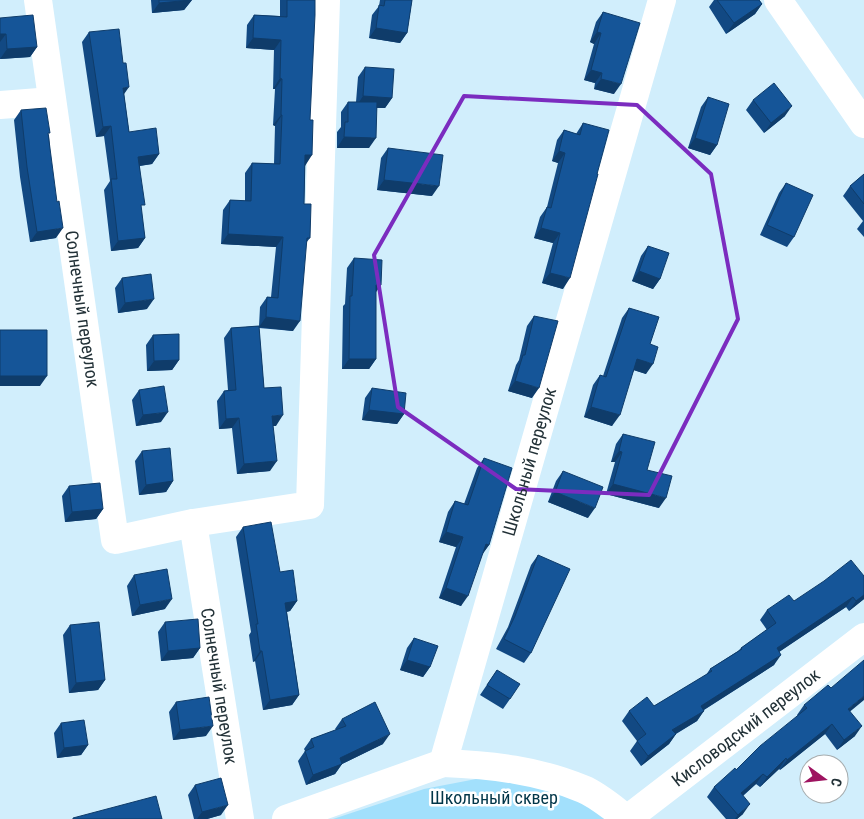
<svg xmlns="http://www.w3.org/2000/svg" width="864" height="819" font-family="'Roboto Condensed',sans-serif">
	<style>
		.green { fill: #a2e0fc }
		.lines { fill: none; stroke-linecap: round; stroke-linejoin: round }
		.minor { stroke: #fff; stroke-width: 28 }
		.wall { fill: #124983 }
		.shaded-wall { fill: #0f3c6a }
		.building { fill: #155598; stroke: #0f3c6a }
		.marked { fill: none; stroke: #7b2cbf; stroke-width: 4; stroke-linejoin: round }
		.labels { text-anchor: middle; stroke-width: 5; stroke-linejoin: round; paint-order: stroke }
		.street-label { font-size: 18px; fill: #223137; stroke: #fff }
		.park-label { font-size: 18px; fill: #003548; stroke: #fff }
	</style>
	<rect width="100%" height="100%" fill="#d1eefc"/>
	<path class="green" d="M497,775L583,799L613,819H333L424,789Z"/>
	<g class="lines">
		<g class="minor">
			<path id="s1" d="M38,0L115,540L193,523"/>
			<path d="M778,0L864,124"/>
			<path d="M0,105L52,101"/>
			<path d="M443,763C491,765 538,770 583,789C598,795 614,809 627,819"/>
			<path d="M240,819L193,523L310,505L326,0"/>
			<path id="s2" d="M286,819L443,763L662,0"/>
			<path id="s3" d="M627,819L864,637"/>
		</g>
	</g>
	<path class="wall" d="M151,0H192L184,10L152,13Z
		M280,0H315L305,166L304,204L310,238L306,243L293,331L259,328L264,388L276,426H273L270,471L237,474L232,428L219,429L217,401L224,391L228,390L224,338L231,328L259,326L260,307L267,297H271L276,247L221,244L223,210L230,200L245,201V173L252,163L274,164L275,126L273,125L275,89H273L274,50L246,48L247,25L254,15L280,16Z
		M380,0H412L407,33L400,43L369,38L372,15L379,6Z
		M714,0H759L762,4L755,14L726,34L709,7Z
		M603,12L614,94L594,89L595,83L584,80L594,44L590,42L596,22Z
		M0,18L37,47L30,57L0,59Z
		M89,32L124,94L129,132L159,154L152,164L140,166L141,210L145,238L138,248L111,251L104,190L110,181L104,136L96,137L82,42Z
		M365,67L392,98L385,108H377L369,148H337V132L341,127V112L348,102H356L358,77Z
		M708,97L717,145L710,155L688,148L701,107Z
		M753,100L785,116L764,133L746,110Z
		M21,110L49,135L56,238L30,242L20,177L14,120Z
		M583,123L563,289L542,283L553,243L534,238L540,217L547,207L558,163L552,161L557,140L564,130L576,134Z
		M388,148L432,196L377,190L381,158Z
		M864,174V237L857,229L863,221L843,196L850,186Z
		M786,183L794,237L787,247L760,235L779,193Z
		M648,246L660,279L653,289L632,281L641,256Z
		M354,258L376,291V359L369,369H342L343,306L345,304L347,268Z
		M122,278L147,309L118,313L115,288Z
		M629,308L650,344L646,374L634,370L612,426L584,417L593,385L600,375L603,376L622,318Z
		M534,316L532,398L508,391L516,365L519,360L527,326Z
		M153,335L179,360L172,370L147,371L146,345Z
		M372,388L404,414L397,424L362,420L365,398Z
		M139,390L161,422L136,426L132,400Z
		M623,434L647,470L659,508L606,494L615,462H611L616,444Z
		M142,451L173,481L166,492L139,495L135,461Z
		M484,458L489,545L483,553L461,606L439,598L456,547L439,542L448,512L455,501L464,504L477,468Z
		M563,471L588,518L548,502L556,481Z
		M69,486L103,509L96,519L65,522L62,496Z
		M243,527L280,572L297,601L290,611L287,612L299,695L292,705L263,710L255,661L253,662L249,635L251,632L236,537Z
		M538,555L531,653L524,663L496,649L508,627L531,565Z
		M134,575L165,609L132,616L127,586Z
		M864,576V599L849,611L846,607L779,652L774,665L704,710L697,721L676,734L669,744L641,766L630,751L637,741L622,721L629,711L654,706L706,675L710,669L738,651L741,648L767,630L760,620L767,610L794,601Z
		M165,622L200,648L193,658L161,661L158,632Z
		M70,625L105,680L98,690L69,693L63,635Z
		M414,638L430,667L423,677L400,670L407,648Z
		M497,670L510,699L503,709L480,695Z
		M176,702L206,736L173,740L169,712Z
		M804,705L850,712L855,736L837,750L825,734L780,770L779,769L760,787L756,784L743,796V814L737,819H726L707,797L714,787L736,770L798,716L797,715Z
		M342,719L383,744L342,764L335,774L306,785L298,761L305,751L304,749L311,739L336,730L335,729Z
		M61,723L88,745L81,755L57,758L54,733Z
		M195,785L221,815L207,819H194L188,795Z"/>
	<path class="shaded-wall" d="M192,0L184,10L152,13L159,3Z
		M762,4L755,14L726,34L734,23Z
		M376,28L407,33L400,43L369,38Z
		M597,32L601,33L594,44L590,42Z
		M0,34H6L0,42Z
		M253,38L281,40L274,50L246,48Z
		M37,47L30,57L0,59L7,49Z
		M591,70L602,73L595,83L584,80Z
		M280,78L282,79L275,89H273Z
		M601,79L621,84L614,94L594,89Z
		M129,87L122,97L123,88Z
		M363,96L392,98L385,108L356,107Z
		M792,106L785,116L764,133L771,123Z
		M281,115H282L275,126L273,125Z
		M111,126L104,136L96,137L103,127Z
		M344,137L376,138L369,148H337Z
		M695,138L717,145L710,155L688,148Z
		M559,151L565,153L558,163L552,161Z
		M159,154L152,164L131,167L138,157Z
		M305,155H312L305,166Z
		M384,180L439,186L432,196L377,190Z
		M63,228L56,238L30,242L37,232Z
		M541,228L560,233L553,243L534,238Z
		M228,234L283,237L276,247L221,244Z
		M145,238L138,248L111,251L118,241Z
		M639,271L660,279L653,289L632,281Z
		M550,273L570,278L563,289L542,283Z
		M376,285H381L374,295Z
		M154,299L147,309L118,313L125,303Z
		M266,317L300,321L293,331L259,327Z
		M349,359H376L369,369H342Z
		M637,359L653,364L646,374L630,369Z
		M179,360L172,370L147,371L154,361Z
		M0,376H47L40,386H0Z
		M515,381L539,388L532,398L508,391Z
		M591,407L620,415L612,426L584,417Z
		M369,410L404,414L397,424L362,420Z
		M168,412L161,422L136,426L143,415Z
		M283,415L276,426H265L272,416Z
		M239,418L232,428L219,429L226,419Z
		M619,451L622,452L615,462H611Z
		M277,461L270,471L237,474L244,464Z
		M173,481L166,492L139,495L146,485Z
		M613,484L666,498L659,508L606,494Z
		M555,492L595,508L588,518L548,502Z
		M103,509L96,519L65,522L72,512Z
		M446,532L463,537L456,547L439,542Z
		M486,544L489,545L482,555Z
		M446,588L468,596L461,606L439,598Z
		M864,595V599L849,611L856,601Z
		M853,597L846,607L770,658L777,648Z
		M172,599L165,609L132,616L140,605Z
		M297,601L290,611L278,613L285,603Z
		M200,648L193,658L161,661L168,651Z
		M260,651H262L255,661L253,662Z
		M781,655L774,665L694,716L701,706Z
		M407,660L430,667L423,677L400,670Z
		M105,680L98,690L69,693L76,683Z
		M299,695L292,705L263,710L270,700Z
		M864,696V700L841,719L848,709Z
		M704,711L697,721L665,740L672,730Z
		M832,724L825,734L780,770L787,760Z
		M213,726L206,736L173,740L180,730Z
		M862,726L855,736L837,750L844,740Z
		M390,734L383,744L340,765L342,764L335,774L306,785L313,775L340,758Z
		M676,734L669,744L641,766L648,756Z
		M88,745L81,755L57,758L64,748Z
		M786,758L779,769L760,787L767,777Z
		M763,774L756,784L734,803L741,793Z
		M750,804L743,814L737,819H735L738,815Z
		M228,805L221,815L207,819H197L202,812Z"/>
	<path class="building" d="M159,0H191L159,3Z
		M287,0H315V15L310,120H313L312,155H305L304,204H311L310,238H307L300,321L266,317L267,297L278,298L283,237L228,234L230,200L251,201L252,163L280,164L282,115H281L282,79L280,78L281,40L253,38L254,15L287,17Z
		M385,0H412L407,33L376,28L379,5L384,6Z
		M717,0H759L762,4L734,23Z
		M603,12L640,23L621,84L601,79L602,73L591,70L601,33L597,32Z
		M33,15L37,47L7,49L6,34H0V18Z
		M119,29L123,63H126L129,87L123,88L129,132L156,128L159,154L138,157L145,205H141L145,238L118,241L111,179H117L111,126L103,127L89,32Z
		M365,67L394,69L392,98L363,96Z
		M774,83L792,106L771,123L753,100Z
		M708,97L729,104L717,145L695,138Z
		M348,102H377L376,138L344,137L345,122H348Z
		M46,108L50,133H48L57,202L59,201L63,228L37,232L27,167L21,110Z
		M583,123L609,130L597,174H598L570,278L550,273L560,233L541,228L547,207L551,208L565,153L559,151L564,130L580,135Z
		M388,148L443,155L439,186L384,180Z
		M864,174V204L850,186Z
		M786,183L813,195L794,237L767,225Z
		M648,246L669,253L660,279L639,271Z
		M354,258L382,260L381,285H376V359H349L350,296H352Z
		M151,274L154,299L125,303L122,278Z
		M629,308L659,317L650,344L658,347L653,364L637,359L620,415L591,407L600,375L606,377Z
		M534,316L558,321L539,388L515,381L523,355H525Z
		M259,326L264,388L281,387L283,415L272,416L277,461L244,464L239,418L226,419L224,391L236,390L231,328Z
		M0,330H47V376H0Z
		M179,334V360L154,361L153,335Z
		M164,386L168,412L143,415L139,390Z
		M372,388L406,393L404,414L369,410Z
		M623,434L655,442L647,470L672,476L666,498L613,484L622,452L619,451Z
		M170,448L173,481L146,485L142,451Z
		M484,458L512,468L489,545L486,544L468,596L446,588L463,537L446,532L455,501L468,505Z
		M563,471L603,487L595,508L555,492Z
		M100,483L103,509L72,512L69,486Z
		M271,522L280,572L293,570L297,601L285,603L299,695L270,700L262,651H260L256,624H258L243,527Z
		M538,555L570,569L531,653L504,639L515,616Z
		M851,560L864,576V595L856,601L853,597L777,648L781,655L701,706L704,711L672,730L676,734L648,756L637,741L646,734L629,711L647,697L654,706L712,671L710,669L742,649L741,648L776,623L767,610L789,595L794,601L824,581Z
		M167,569L172,599L140,605L134,575Z
		M198,619L200,648L168,651L165,622Z
		M99,622L105,680L76,683L70,625Z
		M414,638L438,646L430,667L407,660Z
		M864,660V696L848,709L862,726L844,740L832,724L787,760L786,758L767,777L763,774L741,793L750,804L738,815L714,787L735,768L736,770L760,746L807,708L804,705L828,685L831,688Z
		M497,670L520,684L510,699L487,685Z
		M209,697L213,726L180,730L176,702Z
		M375,702L390,734L340,758L342,764L313,775L305,751L314,747L311,739L346,726L342,719Z
		M84,720L88,745L64,748L61,723Z
		M221,778L228,805L202,812L195,785Z
		M156,796L162,819H73V818Z"/>
	<path class="marked" d="M464,96L637,105L711,174L738,319L649,495L516,489L398,407L374,255Z"/>
	<g class="labels">
		<g class="street-label">
			<text dy="6" stroke="none"><textPath href="#s1" startOffset="312">Солнечный переулок</textPath></text>
			<text dy="6" stroke="none"><textPath href="#s2" startOffset="480">Школьный переулок</textPath></text>
			<text transform="translate(219 686) rotate(81)" y="6">Солнечный переулок</text>
			<text dy="6" stroke="none"><textPath href="#s3" startOffset="150">Кисловодский переулок</textPath></text>
		</g>
		<g class="park-label">
			<text x="494" y="804">Школьный сквер</text>
		</g>
	</g>
	<g transform="translate(824 779) rotate(105)"><circle r="24" fill="#ffffff" stroke="#a7adaf"/>
	<path d="M0-4L9 19L0 12L-9 19Z" fill="#9e1360"/>
	<text y="-8" font-size="14" font-weight="bold" text-anchor="middle" fill="#223137">С</text>
	</g>
</svg>
